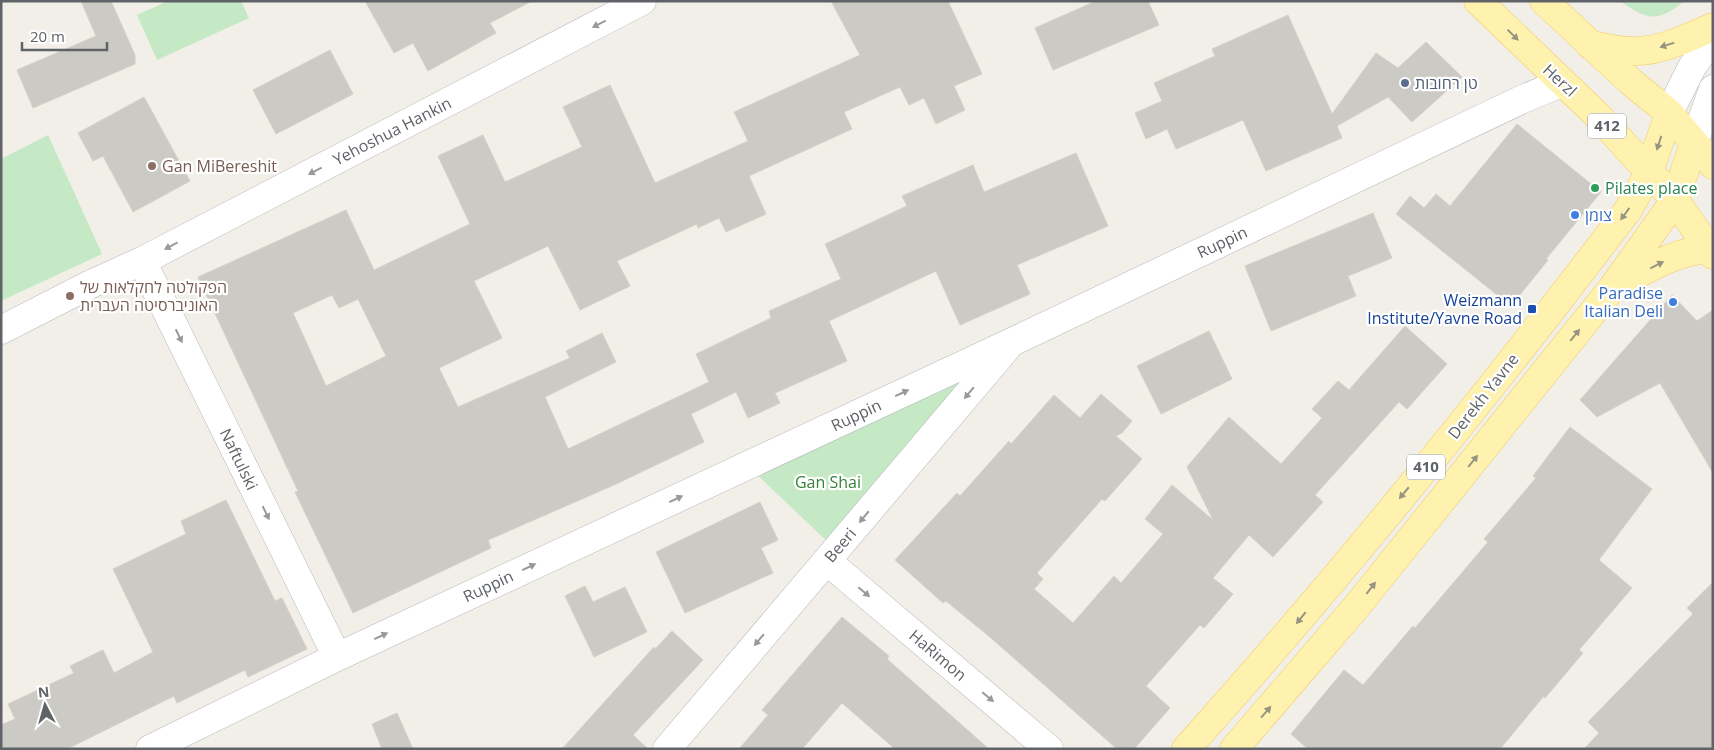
<svg xmlns="http://www.w3.org/2000/svg" width="1714" height="750" font-family="'Open Sans',Heebo,sans-serif">
	<style>
		.green { fill: #c5e8c5 }
		.building { fill: #cccac5; stroke: #d6d1c6; fill-rule: evenodd }
		.lines { fill: none; stroke-linecap: round; stroke-linejoin: round }
		.minor-casing { stroke: #b5b8bc; stroke-width: 29 }
		.tertiary-casing { stroke: #b5b8bc; stroke-width: 29 }
		.primary-casing { stroke: #f2c960; stroke-width: 29 }
		.minor { stroke: #fff; stroke-width: 28 }
		.tertiary { stroke: #fff; stroke-width: 28 }
		.primary { stroke: #fff2af; stroke-width: 28 }
		.oneway { fill: #979a9d }
		.oneway2 { fill: #979581 }
		.service-dot { fill: #5c6f8a; stroke: #fff; stroke-width: 2 }
		.education-dot { fill: #8d6e63; stroke: #fff; stroke-width: 2 }
		.leisure-dot { fill: #2e9e5b; stroke: #fff; stroke-width: 2 }
		.shop-dot { fill: #3f7fe0; stroke: #fff; stroke-width: 2 }
		.transit-dot { fill: #1a4fb4; stroke: #fff; stroke-width: 2 }
		.labels { text-anchor: middle; stroke-width: 4.5; stroke-linejoin: round; paint-order: stroke }
		.shield { fill: #fff; stroke: #8f9295; stroke-width: 1 }
		.shield-label { font-size: 15px; font-weight: bold; fill: #5f6368 }
		.street-label { font-size: 16px; fill: #5f6368; stroke: #fff }
		.service-label { font-size: 16px; fill: #4e5e75; stroke: #fff; text-anchor: start }
		.education-label { font-size: 16px; fill: #785e54; stroke: #fff; text-anchor: start }
		.leisure-label { font-size: 16px; fill: #27864d; stroke: #fff; text-anchor: start }
		.shop-label { font-size: 16px; fill: #366cbe; stroke: #fff; text-anchor: start }
		.transit-label { font-size: 16px; fill: #164399; stroke: #fff; text-anchor: end }
		.park-label { font-size: 16px; fill: #348238; stroke: #fff }
	</style>
	<rect width="100%" height="100%" fill="#f1efe8"/>
	<path class="green" d="M168,1H241L249,18L157,60L137,15Z
		M1620,1H1684C1658,23 1647,20 1620,1Z
		M48,135L102,254L1,301V159Z
		M987,361L831,545L751,469Z"/>
	<path class="building" d="M81,1H111L135,55V64L33,108L17,70L96,36Z
		M365,1H532L490,23L496,33L428,71L413,43L394,53Z
		M831,1H948L982,74L954,86L965,110L936,124L924,98L909,105L900,87L844,112L852,129L749,176L766,214L726,232L719,218L698,228L697,224L617,261L630,286L580,310L548,246L474,281L502,338L439,368L458,407L570,358L566,351L602,333L616,362L545,397L568,449L709,382L696,354L771,318L769,311L841,279L825,244L907,206L902,196L973,165L984,192L1076,153L1108,226L1017,265L1030,294L960,325L936,271L829,321L847,361L775,393L780,403L748,418L736,392L691,414L704,442L614,485L488,540L491,548L353,613L295,492L298,491L198,277L346,210L374,270L470,224L438,156L483,135L505,182L582,147L563,107L610,85L655,183L748,141L734,112L860,55ZM332,295L339,308L358,299L386,356L326,386L293,313Z
		M1096,1H1148L1159,25L1053,70L1035,28Z
		M1288,15L1332,114L1376,53L1398,68L1426,42L1462,77L1412,122L1388,97L1337,126L1342,138L1266,171L1243,120L1176,149L1167,129L1146,139L1135,113L1162,101L1154,83L1215,56L1212,49Z
		M330,50L353,94L276,134L253,90Z
		M144,97L190,181L133,212L103,156L93,161L78,133Z
		M1517,124L1601,192L1546,259L1548,260L1511,306L1396,214L1410,196L1424,208L1436,194L1450,206Z
		M1373,213L1392,258L1348,276L1356,296L1271,331L1245,266Z
		M1672,295L1697,321L1713,310V473L1660,383L1597,417L1580,400Z
		M1405,326L1447,364L1407,409L1399,402L1315,495L1323,502L1273,557L1249,535L1213,578L1233,594L1204,628L1200,625L1146,686L1170,708L1134,749H1117L991,638L946,601L943,603L895,560L957,493L960,496L1009,441L1011,444L1054,395L1080,418L1101,394L1132,421L1122,433L1116,436L1142,459L1105,501L1102,499L1037,573L1043,579L1034,589L1073,623L1114,576L1121,583L1163,534L1145,519L1172,485L1213,520L1187,467L1229,417L1281,464L1322,418L1312,409L1338,381L1349,390Z
		M1209,331L1232,379L1161,414L1137,366Z
		M1570,427L1652,489L1599,560L1632,588L1579,650L1583,653L1545,698L1544,696L1500,749H1308L1291,734L1344,670L1363,685L1413,626L1415,628L1488,542L1484,539L1536,478L1533,476Z
		M226,500L275,601L282,598L307,649L248,677L245,670L177,703L174,696L67,749H1V725L15,719L8,704L74,673L70,666L103,650L114,673L153,652L113,569L186,534L181,521Z
		M760,502L778,540L761,548L773,573L685,613L656,552Z
		M1713,582V749H1584L1599,733L1588,722L1693,614L1687,608Z
		M585,586L593,602L625,587L647,632L594,657L565,596Z
		M842,617L889,656L887,659L989,749H895L842,703L802,749H739L768,715L762,710Z
		M672,631L703,660L633,735L648,749H562L654,647L655,649Z
		M397,713L413,749H382L372,724Z"/>
	<g class="lines">
		<g class="minor-casing">
			<path id="minor" d="M142,261L337,657
				M1,330L91,284L142,261L642,1
				M827,561L1049,749
				M150,749L337,657L1012,342L1523,99L1561,83
				M667,749L1006,349"/>
		</g>
		<g class="tertiary-casing">
			<path id="tertiary" d="M1669,113L1692,67L1713,38
				M1694,143L1713,89"/>
		</g>
		<g class="primary-casing">
			<path id="primary" d="M1478,1L1597,115L1675,200L1713,255
				M1544,1L1631,82L1669,113L1713,165
				M1590,45C1606,47 1622,52 1638,51C1664,50 1689,37 1713,27
				M1617,285C1646,270 1675,251 1709,249
				M1186,749C1341,576 1488,395 1628,210L1649,173L1669,113
				M1234,749L1357,606L1613,287L1675,200L1694,143"/>
		</g>
		<use href="#minor" class="minor"/>
		<use href="#tertiary" class="tertiary"/>
		<use href="#primary" class="primary"/>
	</g>
	<defs><path id="oneway-solid" d="M-6-.8H1V-3.2L6.5 0L1 3.2V.8H-6Z" transform="scale(1.25)"/></defs>
	<g class="oneway">
		<use href="#oneway-solid" transform="translate(599 24) rotate(153)"/>
		<use href="#oneway-solid" transform="translate(315 171) rotate(153)"/>
		<use href="#oneway-solid" transform="translate(171 246) rotate(152)"/>
		<use href="#oneway-solid" transform="translate(179 336) rotate(64)"/>
		<use href="#oneway-solid" transform="translate(902 393) rotate(-25)"/>
		<use href="#oneway-solid" transform="translate(969 393) rotate(130)"/>
		<use href="#oneway-solid" transform="translate(676 499) rotate(-25)"/>
		<use href="#oneway-solid" transform="translate(266 513) rotate(64)"/>
		<use href="#oneway-solid" transform="translate(864 517) rotate(130)"/>
		<use href="#oneway-solid" transform="translate(529 567) rotate(-25)"/>
		<use href="#oneway-solid" transform="translate(864 592) rotate(40)"/>
		<use href="#oneway-solid" transform="translate(381 636) rotate(-25)"/>
		<use href="#oneway-solid" transform="translate(759 640) rotate(130)"/>
		<use href="#oneway-solid" transform="translate(988 697) rotate(40)"/>
	</g>
	<g class="oneway2">
		<use href="#oneway-solid" transform="translate(1513 35) rotate(44)"/>
		<use href="#oneway-solid" transform="translate(1667 45) rotate(163)"/>
		<use href="#oneway-solid" transform="translate(1659 143) rotate(108)"/>
		<use href="#oneway-solid" transform="translate(1625 214) rotate(126)"/>
		<use href="#oneway-solid" transform="translate(1657 265) rotate(-27)"/>
		<use href="#oneway-solid" transform="translate(1575 335) rotate(-51)"/>
		<use href="#oneway-solid" transform="translate(1473 461) rotate(-51)"/>
		<use href="#oneway-solid" transform="translate(1404 493) rotate(130)"/>
		<use href="#oneway-solid" transform="translate(1371 588) rotate(-52)"/>
		<use href="#oneway-solid" transform="translate(1301 618) rotate(129)"/>
		<use href="#oneway-solid" transform="translate(1266 712) rotate(-49)"/>
	</g>
	<circle class="service-dot" cx="1405" cy="83" r="5"/>
	<g class="education-dot">
		<circle cx="152" cy="166" r="5"/>
		<circle cx="70" cy="296" r="5"/>
	</g>
	<circle class="leisure-dot" cx="1595" cy="188" r="5"/>
	<g class="shop-dot">
		<circle cx="1575" cy="215" r="5"/>
		<circle cx="1673" cy="302" r="5"/>
	</g>
	<rect class="transit-dot" x="1527" y="304" width="10" height="10" rx="2.5"/>
	<g class="labels">
		<g class="shield">
			<rect x="1588" y="113.5" width="38" height="25" rx="4"/>
			<rect x="1407" y="454.5" width="38" height="25" rx="4"/>
		</g>
		<g class="shield-label">
			<text x="1607" y="131">412</text>
			<text x="1426" y="472">410</text>
		</g>
		<g class="street-label">
			<text transform="translate(1560 80) rotate(43)" y="6">Herzl</text>
			<text transform="translate(392 131) rotate(-27)" y="6">Yehoshua Hankin</text>
			<text transform="translate(1222 242) rotate(-25)" y="6">Ruppin</text>
			<text transform="translate(1483 396) rotate(-52)" y="6">Derekh Yavne</text>
			<text transform="translate(856 415) rotate(-25)" y="6">Ruppin</text>
			<text transform="translate(239 459) rotate(64)" y="6">Naftulski</text>
			<text transform="translate(840 545) rotate(-50)" y="6">Beeri</text>
			<text transform="translate(488 586) rotate(-25)" y="6">Ruppin</text>
			<text transform="translate(938 655) rotate(40)" y="6">HaRimon</text>
		</g>
		<g class="service-label">
			<text x="1415" y="89">טן רחובות</text>
		</g>
		<g class="education-label">
			<text x="162" y="172">Gan MiBereshit</text>
			<text x="80" y="293">הפקולטה לחקלאות של<tspan x="80" dy="18">האוניברסיטה העברית</tspan></text>
		</g>
		<g class="leisure-label">
			<text x="1605" y="194">Pilates place</text>
		</g>
		<g class="shop-label">
			<text x="1585" y="221">צומן</text>
			<text x="1663" y="299" text-anchor="end">Paradise<tspan x="1663" dy="18">Italian Deli</tspan></text>
		</g>
		<g class="transit-label">
			<text x="1522" y="306">Weizmann<tspan x="1522" dy="18">Institute/Yavne Road</tspan></text>
		</g>
		<g class="park-label">
			<text x="828" y="488">Gan Shai</text>
		</g>
	</g>
	<rect width="1714" height="750" fill="none" stroke="#5f6368" stroke-width="5"/>
	<g transform="translate(45 705) rotate(354)" stroke="#ffffff" stroke-width="4" paint-order="stroke">
	<path d="M0-4L9 19L0 12L-9 19Z" fill="#5f6368"/>
	<text y="-8" font-size="14" font-weight="bold" text-anchor="middle" fill="#5f6368">N</text>
	</g>
	<path d="M22 42v8h85v-8" fill="none" stroke="#5f6368" stroke-width="2.5"/>
	<text x="30" y="42" font-size="15" fill="#5f6368" stroke="#ffffff" stroke-width="4" paint-order="stroke">20 m</text>
</svg>
